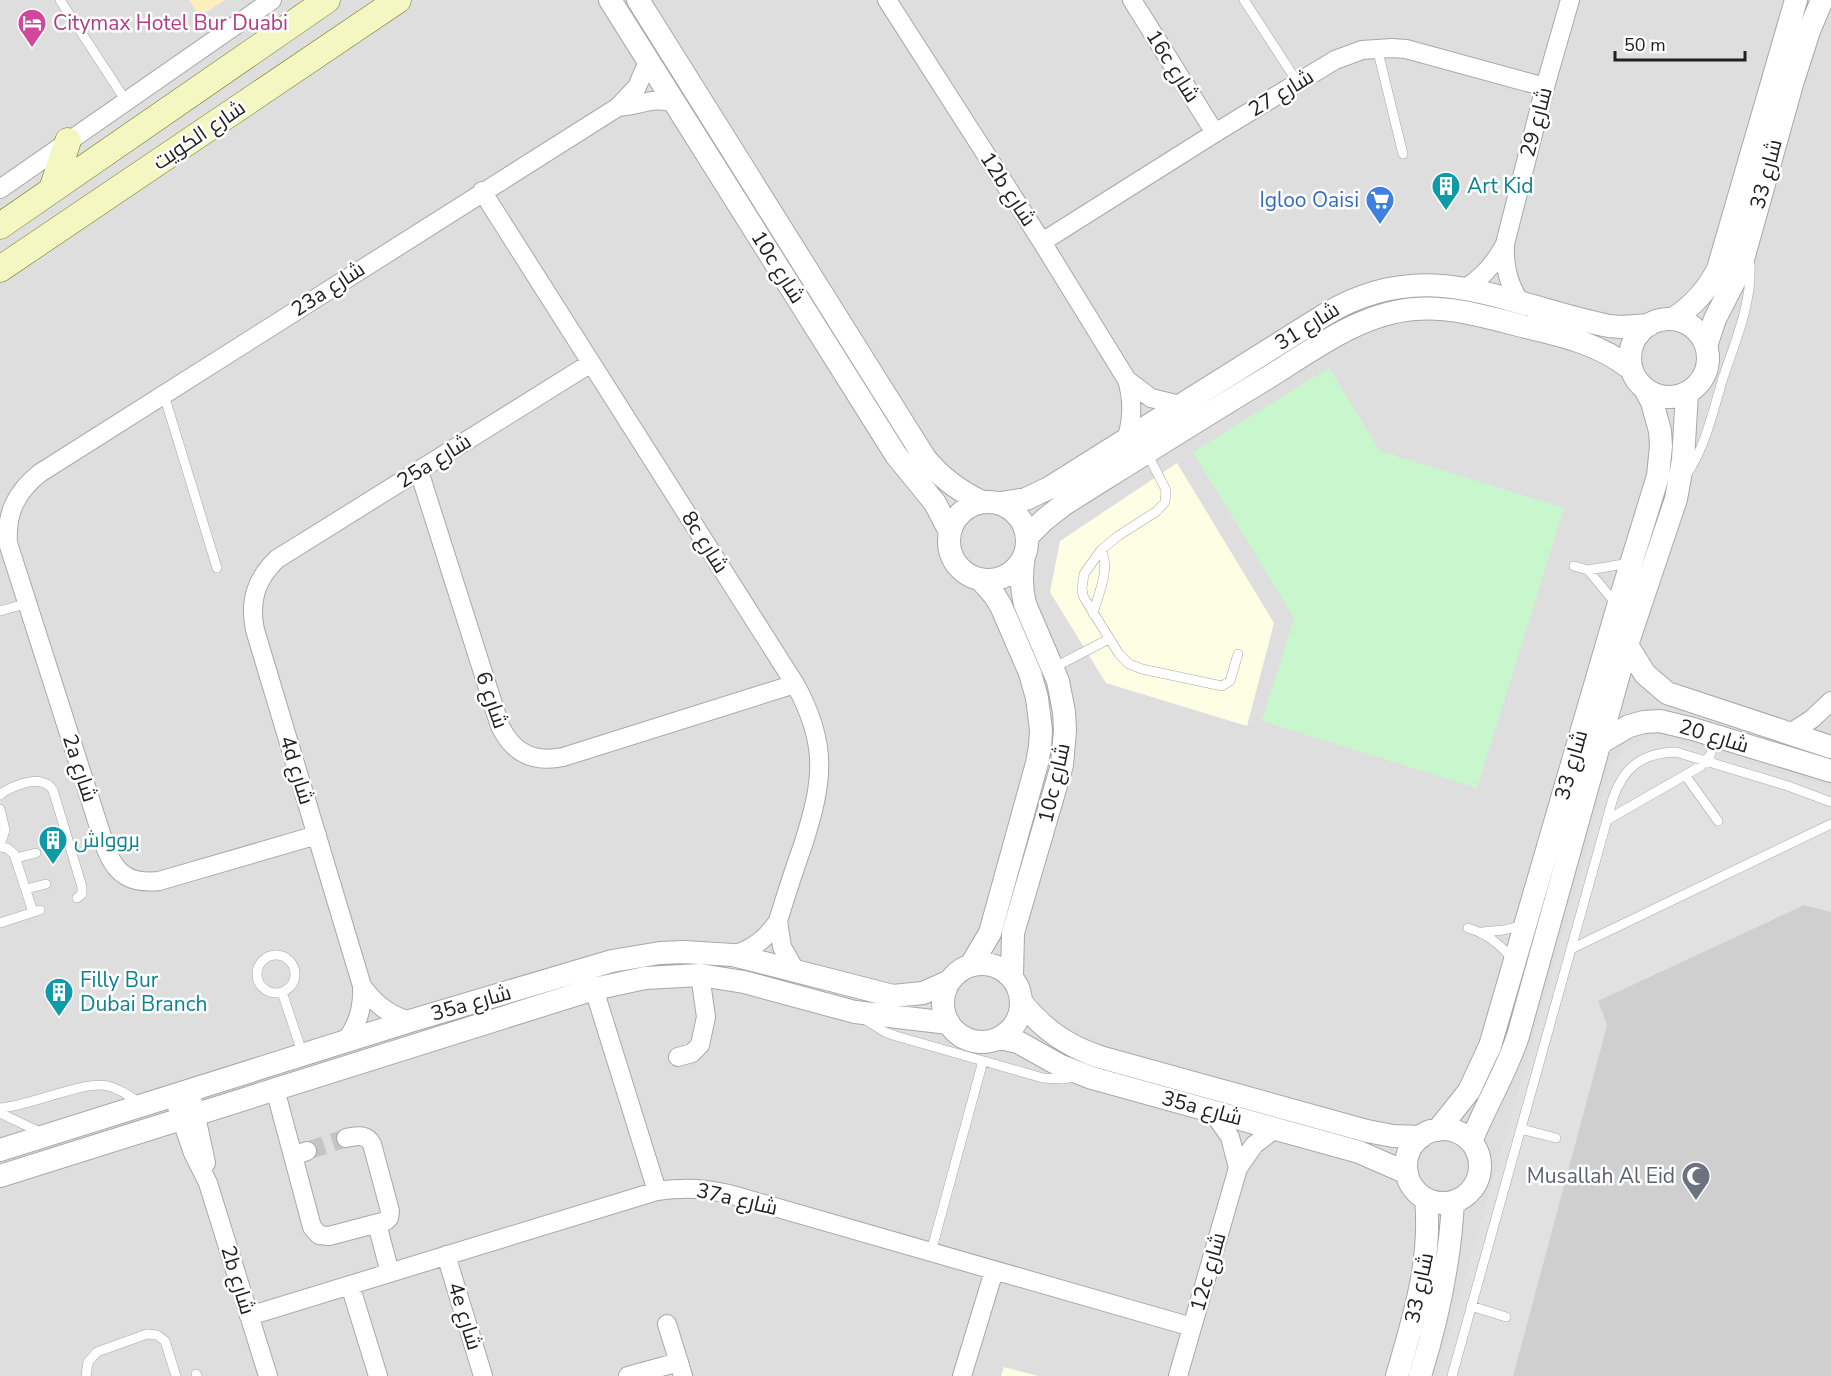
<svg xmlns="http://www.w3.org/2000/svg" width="1831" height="1376" font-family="'Nunito Sans',Cairo,sans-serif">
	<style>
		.residential { fill: #dfdede }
		.education { fill: #fefee5 }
		.religious { fill: #cfcfcf }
		.sand { fill: #fcefbc }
		.park { fill: #c9f7cd }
		.parking { fill: #e1e1e1 }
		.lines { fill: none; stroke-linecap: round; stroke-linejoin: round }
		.minor-tunnel { stroke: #c7c5c1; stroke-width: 18; stroke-dasharray: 18 9; stroke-linecap: butt }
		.service-casing { stroke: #a8a8a8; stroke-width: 10 }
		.minor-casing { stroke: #a8a8a8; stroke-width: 20 }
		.tertiary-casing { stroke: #a8a8a8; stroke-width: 24 }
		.secondary-casing { stroke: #6a760b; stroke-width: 27 }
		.service { stroke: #fff; stroke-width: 9 }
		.minor { stroke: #fff; stroke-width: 18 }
		.tertiary { stroke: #fff; stroke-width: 22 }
		.secondary { stroke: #f4f7c1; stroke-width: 26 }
		.labels { text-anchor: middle; stroke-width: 5; stroke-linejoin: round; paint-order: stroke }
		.hotel-label { font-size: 21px; fill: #b23c85; stroke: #fff; text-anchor: start }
		.street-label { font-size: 21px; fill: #212121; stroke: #fff }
		.culture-label { font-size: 21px; fill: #0d838f; stroke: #fff; text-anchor: start }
		.shop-label { font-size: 21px; fill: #366cbe; stroke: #fff; text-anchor: end }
		.worship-label { font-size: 21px; fill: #5b616d; stroke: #fff; text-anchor: end }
	</style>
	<rect width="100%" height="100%" fill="#f1eee9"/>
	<path class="residential" d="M0,0H1831V1376H0Z"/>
	<path class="education" d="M1177,463L1274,623L1247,726L1106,683L1050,592L1060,541Z
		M1004,1367L1038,1376H1001Z"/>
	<path class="religious" d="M1804,905L1831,912V1376H1513L1607,1025L1597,1001Z"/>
	<path class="sand" d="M189,0H225L200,16Z"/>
	<path class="park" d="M1329,368L1380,451L1564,508L1477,788L1262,721L1294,618L1193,452Z"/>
	<path class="parking" d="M1652,736L1831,787V912L1804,905L1598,1001L1607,1025L1513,1376H1437L1611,765L1626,748Z"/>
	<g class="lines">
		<path class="minor-tunnel" d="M307,1151L346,1138"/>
		<g class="service-casing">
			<path id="service" d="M60,0L126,101
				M1244,0L1298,83
				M1377,48L1403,154
				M164,395L217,568
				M1147,453L1166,490L1165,502L1157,511L1118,536L1101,550L1084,574L1082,588L1083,596L1119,654L1129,664L1142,669L1222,686L1230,681L1238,654
				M1687,474C1706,445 1713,411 1723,378C1735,342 1752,303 1750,265
				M1574,566L1588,570L1630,563
				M1588,570L1617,605
				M0,611L28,603
				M1093,614C1098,594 1111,569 1101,550
				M1053,668L1109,639
				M1685,775L1718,821
				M0,795C7,788 31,779 41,782C47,783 50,786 53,790L82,887V894L77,898
				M0,809L5,830L0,845
				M1607,820L1701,766L1711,754L1713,735
				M0,847L7,848L14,854L33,912
				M16,858L36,853
				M26,889L46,884
				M0,923L40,910
				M1468,928C1488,934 1501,945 1514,961
				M1482,932L1504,930L1524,925
				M1571,949L1831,824
				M257 974a19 19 0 1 1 38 0a19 19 0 1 1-38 0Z
				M282,992L303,1055
				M864,1019L885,1032L896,1036L1043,1078L1063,1079L1074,1077
				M0,1108C31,1106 84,1080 108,1086C120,1089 131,1097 141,1104
				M0,1113L42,1133
				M1521,1129L1556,1138
				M931,1252L983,1061
				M1471,1306L1506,1317
				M196,1374L197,1376
				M86,1376L88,1362L97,1352L147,1334L157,1335L165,1341L176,1376
				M1452,1376L1613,798C1624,767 1642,753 1676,752L1788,786L1831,802"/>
		</g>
		<g class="minor-casing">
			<path id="minor" d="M887,0L1042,242L1127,380C1133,400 1133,417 1127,437
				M1132,0L1215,133
				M618,107C640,106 652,96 675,103
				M0,189L272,0
				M482,191L795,684C829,745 823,782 803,845C794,870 786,895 778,921C766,939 753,949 733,955
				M1042,242L1215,133L1335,60L1362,50L1392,48L1406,49L1545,87
				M1464,289C1482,278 1494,265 1504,246
				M1520,302C1508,283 1504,266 1505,244L1545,87L1570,0
				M1127,380L1151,398L1180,405
				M419,471L500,726C513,753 534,763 563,757L795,684
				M1789,734L1812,719L1831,701
				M317,835L159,881C131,884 116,875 106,849L8,543C6,513 16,492 40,473L618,107L637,87L648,61
				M778,921L782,947L795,970
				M362,986C375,1004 389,1015 410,1021
				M594,989L657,1191
				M345,1042C358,1024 363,1008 362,986L255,630C249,601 256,579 277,559L591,363
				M678,1057L692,1053L700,1045L706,1017L700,975
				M275,1089L293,1156
				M173,1095L193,1153L208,1183L268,1376
				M193,1102L206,1163
				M1212,1111L1230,1137L1238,1168
				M307,1151L293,1156L312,1227L319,1235L329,1236L386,1221L389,1218L390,1211L372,1144C366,1133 357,1136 346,1138
				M377,1224L390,1273
				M446,1255L483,1376
				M350,1285L378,1376
				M249,1316L657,1191C687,1187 707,1188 736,1196L1192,1327
				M667,1324L683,1376
				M628,1376L679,1362
				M962,1376L994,1271
				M1178,1376L1238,1168L1254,1145L1276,1128"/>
		</g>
		<g class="tertiary-casing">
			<path id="tertiary" d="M610,0L896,455L935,503L950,532
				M638,0L925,458C941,478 959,491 982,502
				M1630 358a39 39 0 1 1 78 0a39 39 0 1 1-78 0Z
				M1673,319C1693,306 1707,291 1718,269L1796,0
				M1706,346L1715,319L1740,270L1792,84L1809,31L1822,0
				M949 541a39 39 0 1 1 78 0a39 39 0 1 1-78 0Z
				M1001,503L1026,499L1049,488L1326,314C1429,253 1505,305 1609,326L1622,327L1649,325
				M1027,537L1044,520L1063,505C1130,463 1196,421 1264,380C1310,352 1359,313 1415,309C1453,306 1490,318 1526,327C1564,336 1600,344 1631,369
				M1627,645L1645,674L1667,693L1831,747
				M1600,743L1629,726L1644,722L1660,721L1693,729L1831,771
				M943 1003a39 39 0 1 1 78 0a39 39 0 1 1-78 0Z
				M971,965L990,933L1037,763L1040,747L1041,730L1037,698L1030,673L1001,606L995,596L980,579
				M1012,976L1013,933L1062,765L1065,730L1064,712L1058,681L1025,604C1021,588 1021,573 1024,556
				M1021,1002C1043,1029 1067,1046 1100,1057L1367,1131L1393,1136L1421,1137
				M1000,1038L1018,1042L1061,1066L1092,1078L1359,1152L1407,1173
				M1406 1166a37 37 0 1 1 74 0a37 37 0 1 1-74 0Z
				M1438,1130L1469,1091L1490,1046L1618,606L1658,476L1661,446L1660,431L1652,402L1645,389
				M1471,1142C1485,1106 1506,1073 1518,1036L1627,645L1676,499L1683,460L1687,393
				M0,1150L410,1021L612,961L660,953L684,952L733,955L893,996L923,993L950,981
				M0,1176L594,989L645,978L700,975L744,982L855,1012L949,1023
				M1397,1376C1414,1317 1432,1261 1426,1199
				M1420,1376C1438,1318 1450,1262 1453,1202"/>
		</g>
		<g class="secondary-casing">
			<path id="secondary" d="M52,189L68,141
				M0,226L327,0
				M0,269L398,0"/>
		</g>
		<use href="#service" class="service"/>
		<use href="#minor" class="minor"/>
		<use href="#tertiary" class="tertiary"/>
		<use href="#secondary" class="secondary"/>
	</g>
	<defs>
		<g id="hotel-pin" transform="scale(1.5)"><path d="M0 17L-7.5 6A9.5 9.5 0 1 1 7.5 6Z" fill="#d1479c" stroke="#fff"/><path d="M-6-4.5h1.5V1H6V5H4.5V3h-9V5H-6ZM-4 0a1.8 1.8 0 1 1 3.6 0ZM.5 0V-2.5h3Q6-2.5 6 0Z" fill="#fff"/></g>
		<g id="building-pin" transform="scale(1.5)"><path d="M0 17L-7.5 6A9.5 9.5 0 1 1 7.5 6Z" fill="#0f9aa8" stroke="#fff"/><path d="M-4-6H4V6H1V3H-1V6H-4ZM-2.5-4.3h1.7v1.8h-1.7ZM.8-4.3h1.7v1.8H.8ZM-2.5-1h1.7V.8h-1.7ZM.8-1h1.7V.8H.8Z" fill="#fff"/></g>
		<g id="supermarket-pin" transform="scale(1.5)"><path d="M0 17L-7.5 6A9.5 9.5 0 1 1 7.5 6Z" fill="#3f7fe0" stroke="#fff"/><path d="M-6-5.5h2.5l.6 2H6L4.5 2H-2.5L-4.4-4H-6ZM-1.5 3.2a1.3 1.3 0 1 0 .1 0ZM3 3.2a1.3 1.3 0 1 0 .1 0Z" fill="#fff"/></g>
		<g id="mosque-pin" transform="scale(1.5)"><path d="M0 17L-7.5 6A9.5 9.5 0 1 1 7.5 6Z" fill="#6b7280" stroke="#fff"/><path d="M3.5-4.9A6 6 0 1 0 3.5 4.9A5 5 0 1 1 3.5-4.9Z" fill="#fff"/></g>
	</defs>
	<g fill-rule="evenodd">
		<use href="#hotel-pin" x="32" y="23"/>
		<use href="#building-pin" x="1446" y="186"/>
		<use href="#supermarket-pin" x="1380" y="200"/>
		<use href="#building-pin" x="53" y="840"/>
		<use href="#building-pin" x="59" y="992"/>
		<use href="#mosque-pin" x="1696" y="1176"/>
	</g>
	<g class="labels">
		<g class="hotel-label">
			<text x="53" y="30">Citymax Hotel Bur Duabi</text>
		</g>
		<g class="street-label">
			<text transform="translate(1173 66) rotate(58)" y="7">16c شارع</text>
			<text transform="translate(1281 93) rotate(-31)" y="7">شارع 27</text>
			<text transform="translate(1536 122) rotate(-75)" y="7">شارع 29</text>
			<text transform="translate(199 135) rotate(-34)" y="7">شارع الكويت</text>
			<text transform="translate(1766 174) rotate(-75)" y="7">شارع 33</text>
			<text transform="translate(1008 189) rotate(57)" y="7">12b شارع</text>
			<text transform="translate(778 267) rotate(58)" y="7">10c شارع</text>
			<text transform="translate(328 289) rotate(-33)" y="7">23a شارع</text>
			<text transform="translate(1307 326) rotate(-32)" y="7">شارع 31</text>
			<text transform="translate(434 461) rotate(-32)" y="7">25a شارع</text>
			<text transform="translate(705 542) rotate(58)" y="7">8c شارع</text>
			<text transform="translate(492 700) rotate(71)" y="7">شارع 6</text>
			<text transform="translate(1714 736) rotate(17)" y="7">شارع 20</text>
			<text transform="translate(1571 765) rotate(-74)" y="7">شارع 33</text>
			<text transform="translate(80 768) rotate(72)" y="7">2a شارع</text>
			<text transform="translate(297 770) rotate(73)" y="7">4d شارع</text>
			<text transform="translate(1054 783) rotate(-77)" y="7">10c شارع</text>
			<text transform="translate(471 1003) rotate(-16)" y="7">35a شارع</text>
			<text transform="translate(1202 1108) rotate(15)" y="7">35a شارع</text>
			<text transform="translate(737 1199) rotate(13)" y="7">37a شارع</text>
			<text transform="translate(1208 1272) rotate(-74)" y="7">12c شارع</text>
			<text transform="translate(238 1280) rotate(73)" y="7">2b شارع</text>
			<text transform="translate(1419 1288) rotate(-78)" y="7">شارع 33</text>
			<text transform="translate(465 1316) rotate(73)" y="7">4e شارع</text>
		</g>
		<g class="culture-label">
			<text x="1467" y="193">Art Kid</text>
			<text x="74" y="847">بروواش</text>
			<text x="80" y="987">Filly Bur<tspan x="80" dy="24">Dubai Branch</tspan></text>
		</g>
		<g class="shop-label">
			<text x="1359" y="207">Igloo Oaisi</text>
		</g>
		<g class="worship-label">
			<text x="1675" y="1183">Musallah Al Eid</text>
		</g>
	</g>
	<path d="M1615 51v9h130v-9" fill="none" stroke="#212121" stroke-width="3"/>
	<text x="1624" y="51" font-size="18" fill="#212121" stroke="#ffffff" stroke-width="4.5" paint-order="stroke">50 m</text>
</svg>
